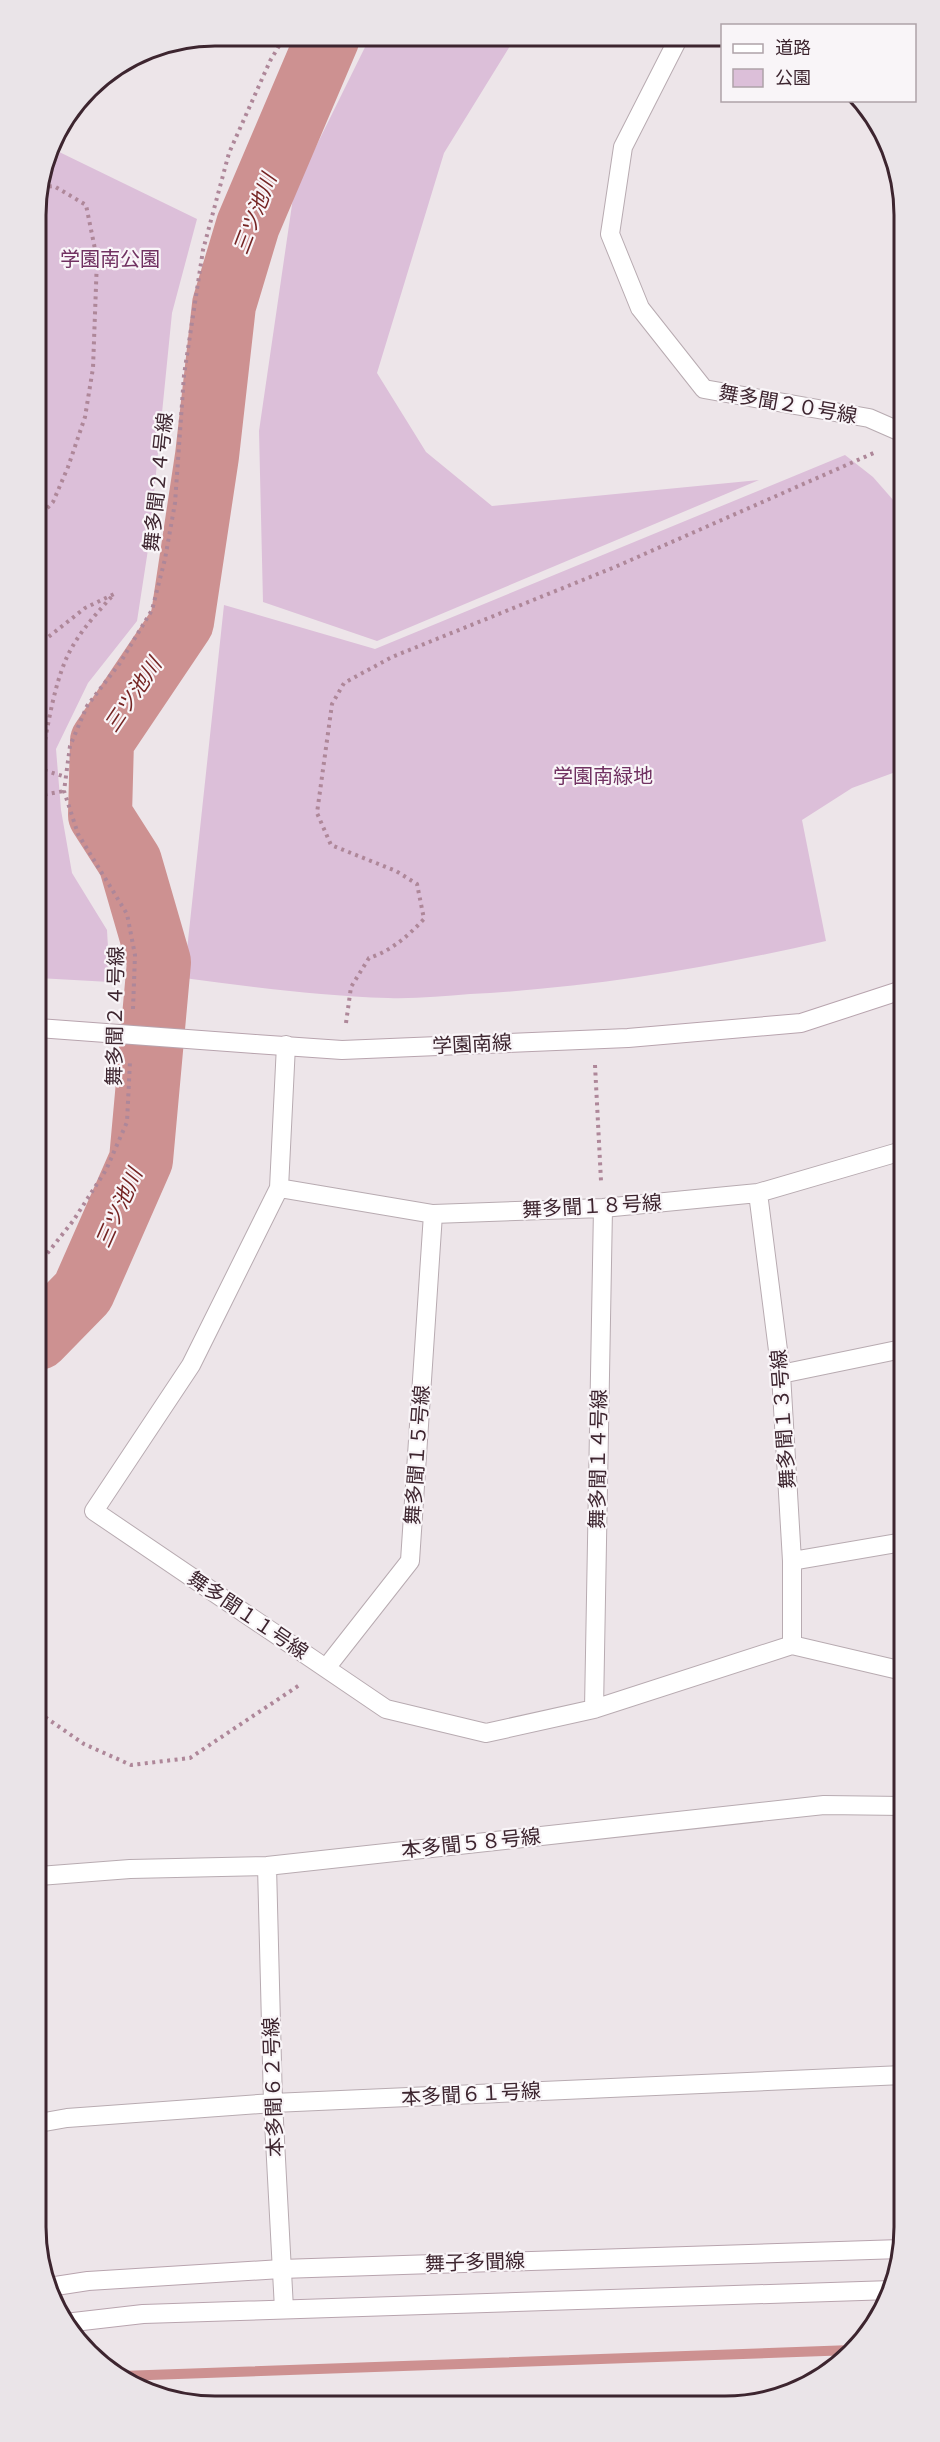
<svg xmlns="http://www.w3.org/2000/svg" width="940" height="2442" font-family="'Source Sans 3','Noto Sans JP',sans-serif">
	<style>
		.green { fill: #dcbfd9 }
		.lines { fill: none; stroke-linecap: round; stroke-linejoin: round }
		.stream { stroke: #cd9191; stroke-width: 10 }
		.river { stroke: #cd9191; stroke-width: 64 }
		.street-casing { stroke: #b8abb1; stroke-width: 20 }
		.secondary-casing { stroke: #b8a4ae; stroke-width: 20 }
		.path { stroke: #ae8799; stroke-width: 4; stroke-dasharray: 3 4.5; stroke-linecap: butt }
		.street { stroke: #fff; stroke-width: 18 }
		.secondary { stroke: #fff; stroke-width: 18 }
		.secondary-bridge-casing { stroke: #b8a4ae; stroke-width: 20; stroke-linecap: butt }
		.secondary-bridge { stroke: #fff; stroke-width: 18 }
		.labels { text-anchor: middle; stroke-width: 4.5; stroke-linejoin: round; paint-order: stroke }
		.park-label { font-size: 20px; fill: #713262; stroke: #f9f5f8 }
		.street-label { font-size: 20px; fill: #3d252f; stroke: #f9f5f8 }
		.water-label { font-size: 21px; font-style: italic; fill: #752423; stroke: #f9f5f8 }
		.rim { fill: none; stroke: #3d252f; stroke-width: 3 }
	</style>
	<rect width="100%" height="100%" fill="#ede5e9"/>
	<path class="green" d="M370,37L515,38L444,153L377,373L426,452L492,506L759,480L377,641L263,602L259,431L294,191Z
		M51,148L197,219L172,313L149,543L137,621L88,683L56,749L61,810L72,873L107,930L110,982L38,978L36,204Z
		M845,455L873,477L901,509V770L852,788L802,820L826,941C709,968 590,988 470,994C443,996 415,999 388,998C320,996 252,987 184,978L224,605L375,649Z"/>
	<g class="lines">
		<path class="stream" d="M121,2376L852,2350"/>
		<path class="river" d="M38,1338L83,1292L141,1160L159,962L130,862L100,815L102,741L182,622L207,456L224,305L248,225L328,37"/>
		<g class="street-casing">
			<path id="street" d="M678,39L623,147L610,234L640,308L704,389L869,418L901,432
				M286,1045L279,1188L191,1365L94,1511L386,1709L486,1733L594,1709L792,1645L903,1671
				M279,1188L433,1214L603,1208L758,1193L902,1151
				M758,1193L781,1374L792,1561V1645
				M781,1374L902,1349
				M792,1561L903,1542
				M326,1668L410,1561L433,1214
				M594,1709L603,1208
				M267,1866L273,2103L284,2309
				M39,1876L130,1869L267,1866L824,1805L903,1806
				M39,2123L67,2118L273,2103L903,2075"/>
		</g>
		<g class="secondary-casing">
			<path id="secondary" d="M255,1044L342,1050L628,1038L801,1023L902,990
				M49,2287L88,2281L281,2269L901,2249
				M65,2323L143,2314L892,2290"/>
		</g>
		<path class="path" d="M37,519L53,502L68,467L85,417L93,368L97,259L86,205L54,186L41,187
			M37,646L85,608L114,594C97,613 78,633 67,657C53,687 46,736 40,769L66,777
			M37,796L64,791
			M133,1009L135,955L127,914L78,834L64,791L70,746L87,706L120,663L152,610L165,559L175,503L184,375L203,250L229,153L270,61L285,36
			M346,1023L351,987L369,958C391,951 408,936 424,919L417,884L396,871L331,845L317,813L332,704L344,683L392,657L615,567L876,452
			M595,1065L601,1181
			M38,1265L73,1221L106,1170L127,1122L130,1061
			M39,1713L84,1744L131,1765L190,1758L301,1684"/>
		<use href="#street" class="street"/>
		<use href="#secondary" class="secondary"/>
		<g class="secondary-bridge-casing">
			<path id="secondary-bridge" d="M38,1028L255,1044"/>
		</g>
		<use href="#secondary-bridge" class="secondary-bridge"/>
	</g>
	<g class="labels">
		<g class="park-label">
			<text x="110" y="266">学園南公園</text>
			<text x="603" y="783">学園南緑地</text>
		</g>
		<g class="street-label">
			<text transform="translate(788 404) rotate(10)" y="7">舞多聞２０号線</text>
			<text transform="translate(158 482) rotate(-84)" y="7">舞多聞２４号線</text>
			<text transform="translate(115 1016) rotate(-89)" y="7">舞多聞２４号線</text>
			<text transform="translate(472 1044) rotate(-3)" y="7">学園南線</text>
			<text transform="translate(592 1206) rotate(-3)" y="7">舞多聞１８号線</text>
			<text transform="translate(783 1419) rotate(-94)" y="7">舞多聞１３号線</text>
			<text transform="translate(417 1455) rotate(-86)" y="7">舞多聞１５号線</text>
			<text transform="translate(598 1459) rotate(-89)" y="7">舞多聞１４号線</text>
			<text transform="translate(248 1615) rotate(34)" y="7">舞多聞１１号線</text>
			<text transform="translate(471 1843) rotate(-6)" y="7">本多聞５８号線</text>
			<text transform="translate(273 2087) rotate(-92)" y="7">本多聞６２号線</text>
			<text transform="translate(471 2094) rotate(-3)" y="7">本多聞６１号線</text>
			<text transform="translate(475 2262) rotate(-2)" y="7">舞子多聞線</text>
		</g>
		<g class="water-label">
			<text transform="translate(255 214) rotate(-69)" y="7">三ツ池川</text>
			<text transform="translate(133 695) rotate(-56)" y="7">三ツ池川</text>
			<text transform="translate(119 1208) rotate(-66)" y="7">三ツ池川</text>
		</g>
	</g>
	<path d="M0 0H940V2442H0ZM215 46H725A169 169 0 0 1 894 215V2227A169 169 0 0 1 725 2396H215A169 169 0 0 1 46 2227V215A169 169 0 0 1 215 46Z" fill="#eae4e8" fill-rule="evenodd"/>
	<path class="rim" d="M215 46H725A169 169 0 0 1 894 215V2227A169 169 0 0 1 725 2396H215A169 169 0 0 1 46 2227V215A169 169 0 0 1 215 46Z"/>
	<rect x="721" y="24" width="195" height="78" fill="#f9f5f8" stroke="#aea2a8" stroke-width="1.5"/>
	<rect x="733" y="44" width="30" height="9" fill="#ffffff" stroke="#aea2a8" stroke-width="1.5"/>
	<text x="775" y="54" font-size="18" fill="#3d252f">道路</text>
	<rect x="733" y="69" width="30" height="18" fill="#dcbfd9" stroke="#aea2a8" stroke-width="1.5"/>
	<text x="775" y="84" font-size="18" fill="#3d252f">公園</text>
</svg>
